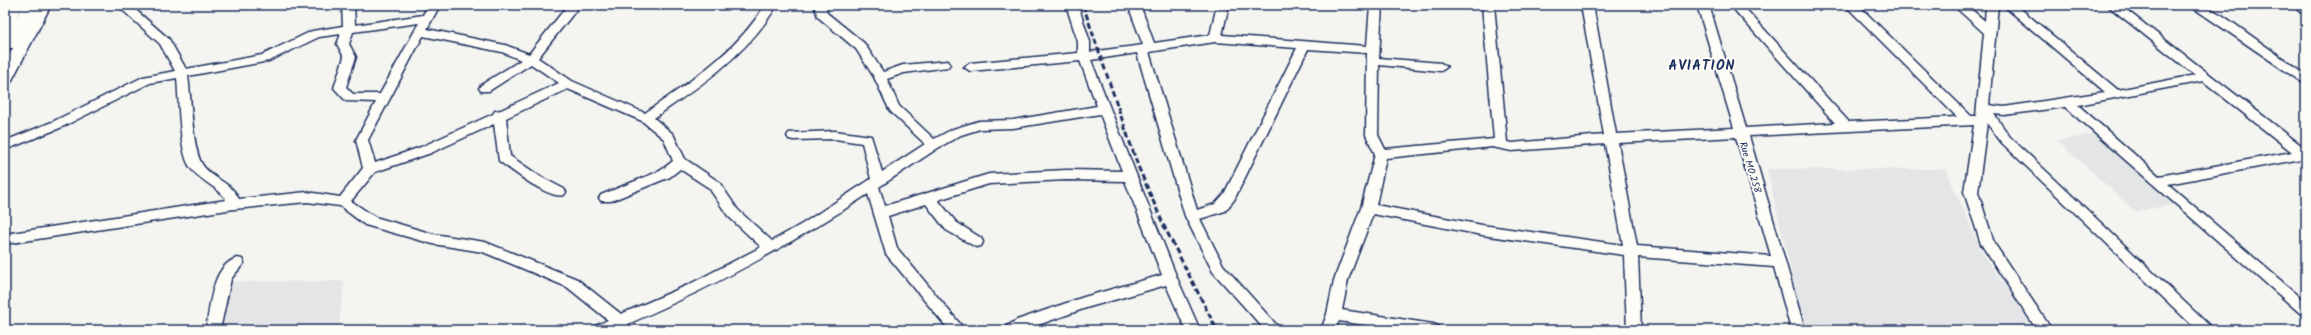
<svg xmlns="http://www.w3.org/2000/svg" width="2311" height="335" font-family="Kalam,sans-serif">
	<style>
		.built { fill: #e4e5e6 }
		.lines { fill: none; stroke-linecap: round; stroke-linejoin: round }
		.minor-casing { stroke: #1b2f5e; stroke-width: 3 }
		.major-casing { stroke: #1b2f5e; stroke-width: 3 }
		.highway-casing { stroke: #1b2f5e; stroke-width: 3 }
		.minor { fill: #fdfcf7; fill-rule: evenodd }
		.major { fill: #fdfcf7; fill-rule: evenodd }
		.highway { fill: #fdfcf7; fill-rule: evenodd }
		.rail { stroke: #1b2f5e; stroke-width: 3; stroke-dasharray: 6 3; stroke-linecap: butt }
		.labels { text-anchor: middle; stroke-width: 4; stroke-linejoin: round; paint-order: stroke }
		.street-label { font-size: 10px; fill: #1b2f5e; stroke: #fdfcf7 }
		.district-label { font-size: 14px; font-weight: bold; letter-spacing: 1px; fill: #1b2f5e; stroke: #fdfcf7 }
	</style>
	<rect width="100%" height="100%" fill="#f4f4f1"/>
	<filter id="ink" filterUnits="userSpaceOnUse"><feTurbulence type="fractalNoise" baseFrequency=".025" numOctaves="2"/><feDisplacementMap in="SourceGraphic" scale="8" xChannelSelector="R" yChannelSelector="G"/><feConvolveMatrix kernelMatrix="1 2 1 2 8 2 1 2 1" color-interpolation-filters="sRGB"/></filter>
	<g filter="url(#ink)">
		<path class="built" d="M2094,134L2174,204L2136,212L2058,141Z
			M1767,169H1945L1983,254L2035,330H1805Z
			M344,281L339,326L334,330H211L229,282Z"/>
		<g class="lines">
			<g class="minor-casing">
				<path id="minor" d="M11,5H23L11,29L5,33V18Z
					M117,5H130L169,39L186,69L262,55L312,31L343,26L342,5H354L355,25L423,15L428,5H440L427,29L505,45L529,54L568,5H580L538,58L572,81L645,113C689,82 737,52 765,5H777C748,54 700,86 654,118L673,134L685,159L719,182L738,210L772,241L802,224L871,179L862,143L835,139L793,140L789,139L787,136L789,133L835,131L871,136L882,172L925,144L890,111L874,77L856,49L818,17L814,5H826L827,13L864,43L883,72L903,65L948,61L950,64L948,67L904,73L887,79L899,106L934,139L953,129L979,121L1013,120L1097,106L1080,61L970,71L964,67L970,63L1078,53V42L1066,5H1078L1090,42V52L1143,45L1128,5H1140L1154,43L1210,35L1217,5H1229L1222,35L1367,46L1370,5H1382L1379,58L1441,63L1447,67L1441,71L1379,65L1378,135L1385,149L1494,139L1482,5H1494L1507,142L1512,143L1604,135L1581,5H1593L1616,134L1734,128L1697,5H1709L1746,128L1835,123L1730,5H1742L1849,122L1957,117L1845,5H1858L1971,116H1976L1984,33L1953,5H1966L1985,21L1986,5H1998L1989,105L2004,107L2105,92L2003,5H2016L2118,90L2195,75L2107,5H2120L2306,149V161L2301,159L2168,184L2306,302V316L2301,314L2065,107L2004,115L1994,114L2010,137L2214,330H2197L2002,143L1987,123L1978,192L1994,243L2052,330H2037L1981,244L1964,192L1974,125L1749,136L1805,330H1791L1774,267L1638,257L1641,330H1627L1624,255L1482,235L1373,214L1348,280L1342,310L1433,324L1438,326L1440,330H1397L1339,321L1335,330H1321L1327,314L1334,280L1361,208L1375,154L1366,135L1367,53L1308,49L1234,200L1225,211L1200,219L1223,265L1281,330H1265L1213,272L1185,216L1137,53L1091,60L1177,278L1200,330H1186L1166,285L1086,308L1024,330H1005L1007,326L1017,320L1084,297L1162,275L1125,181L1066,180L989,184L938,200L956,222L981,238L983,242L981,246L976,247L946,230L926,204L888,216L897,248L965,330H949L886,254L868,194C791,245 712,287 628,324L631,330H593L595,326L608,320L567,287L483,252L433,244L365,225L340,206L307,202L234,209L5,244V234L226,200C222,189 198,180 190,167C179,151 179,99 177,78L150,83L60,128L5,150V141L52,122L143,77L175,71L160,44ZM419,23L380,94H353L346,87L356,57L349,44L353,32ZM341,34L337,44L344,57L334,88L346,101L376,102L356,140L363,168L340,197L307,192L239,199C232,182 211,179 202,164C192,148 191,96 188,76L269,61L319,37ZM423,36L502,52L521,60L481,85L479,88L481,91H489L531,64L559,83L501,110L495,111L493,114L421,147L375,163L368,140ZM1215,42L1297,48L1224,194L1215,204L1197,210L1149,52ZM2203,81L2292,152L2159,176L2078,105ZM568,89L642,121L664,139L673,161L660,171L601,195L599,198L601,201H611L670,177L680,169L709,188L728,216L761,247L688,285L621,314L577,279L485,242L433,234L375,217L351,201L375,172L431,153L494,124L499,161C512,170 549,200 564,195L566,192L564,189L541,177L510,156L506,118ZM1100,114L1122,171L1066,170L989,174L885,206L879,187L938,148L961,135L980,129L1013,128ZM1736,137L1771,256L1637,246L1618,143ZM1605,144L1623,245L1482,225L1376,205L1386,158L1492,147L1512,151Z
					M2189,5H2203L2222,15L2306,75V85Z
					M237,258L242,259L244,263L231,279L220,330H206C210,308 211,266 237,258Z"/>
			</g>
			<g class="major-casing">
				<path id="major" d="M23,5H51L13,78L11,82L5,83V63L13,48H5V39Z"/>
			</g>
			<g class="highway-casing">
				<path id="highway" d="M2293,5H2306V13L2300,12Z"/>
			</g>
			<use href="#minor" class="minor"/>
			<use href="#major" class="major"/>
			<use href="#highway" class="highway"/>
			<path class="rail" d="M1083,5L1138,166L1164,226L1217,330"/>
		</g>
	</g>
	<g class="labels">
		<g class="street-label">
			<text transform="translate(1751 167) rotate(73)" y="4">Rue MO.258</text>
		</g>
		<g class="district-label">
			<text x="1702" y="70">AVIATION</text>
		</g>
	</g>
	<rect width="2311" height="335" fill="none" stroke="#fdfcf7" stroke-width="20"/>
	<rect x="10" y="10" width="2291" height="315" fill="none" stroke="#1b2f5e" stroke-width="1.5" filter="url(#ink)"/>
</svg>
